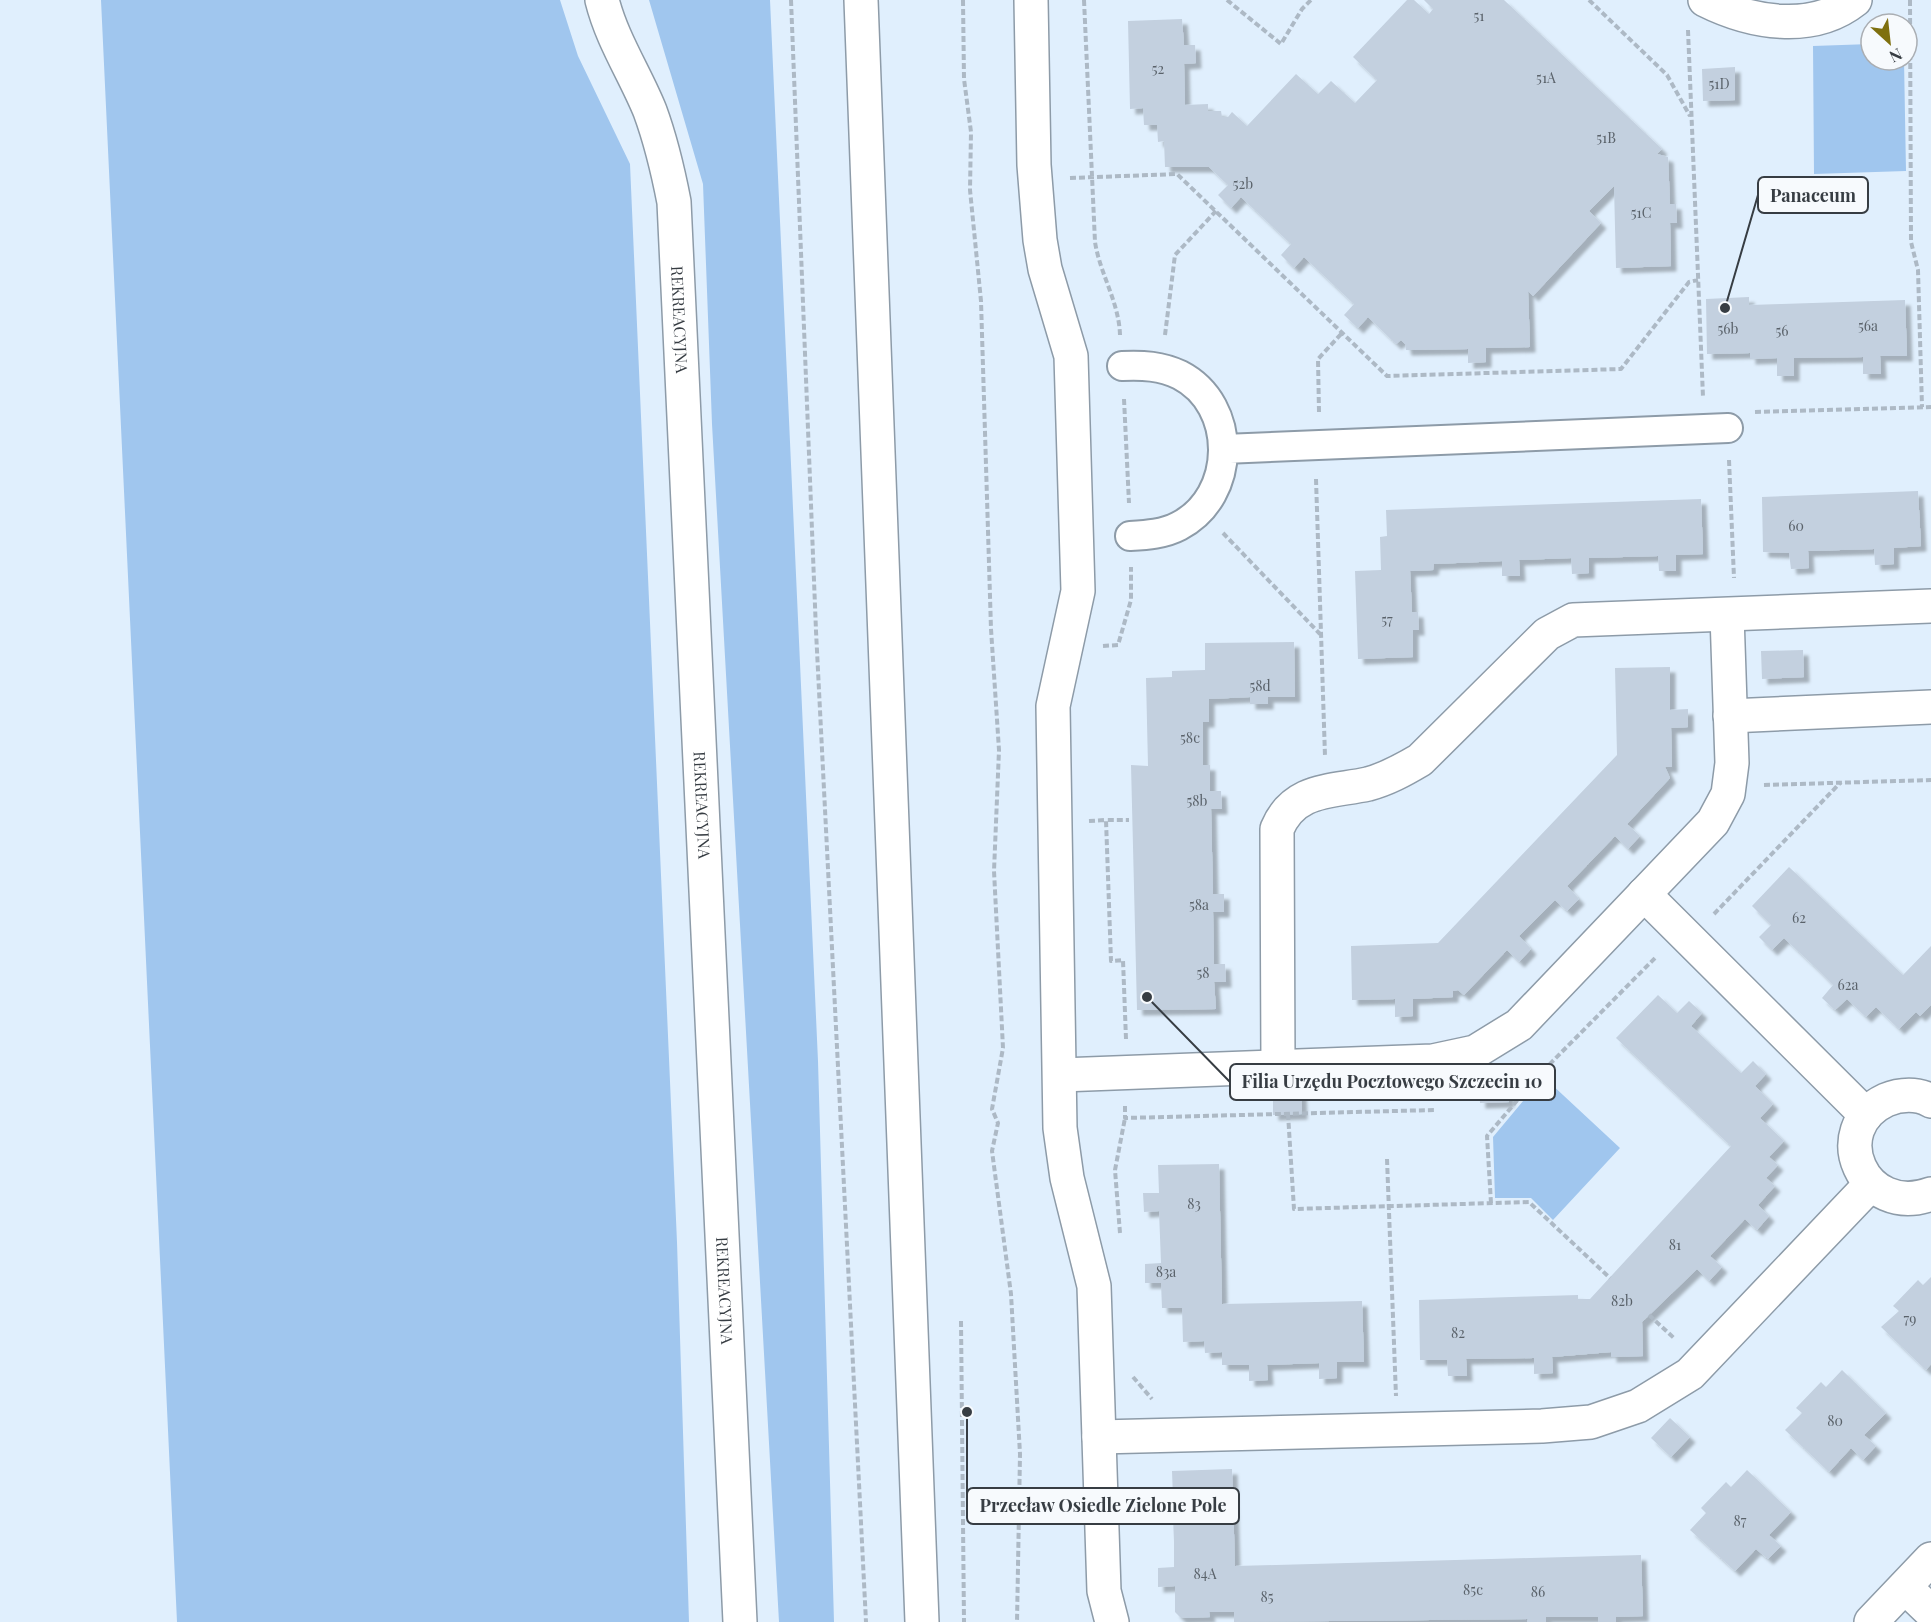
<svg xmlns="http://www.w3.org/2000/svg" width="1931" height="1622" font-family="'Playfair Display',serif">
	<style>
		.green { fill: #a0c6ee }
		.building { fill: #c3d0df; filter: url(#shadow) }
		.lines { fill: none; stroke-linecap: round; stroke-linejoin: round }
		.pedestrian-casing { stroke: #8d9ba8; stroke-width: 32 }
		.minor-casing { stroke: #8d9ba8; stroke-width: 36 }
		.tertiary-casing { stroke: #8d9ba8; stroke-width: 36 }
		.path { stroke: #adb9c5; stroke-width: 4; stroke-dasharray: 6 3; stroke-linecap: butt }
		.pedestrian { stroke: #fff; stroke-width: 28 }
		.minor { stroke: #fff; stroke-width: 33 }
		.tertiary { stroke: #fff; stroke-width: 33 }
		.labels { text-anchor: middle; stroke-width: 6; stroke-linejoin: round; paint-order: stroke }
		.number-label { font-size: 14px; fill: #5a626a }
		.street-label { font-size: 16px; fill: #373d43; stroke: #f7fafd }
		.leader { fill: none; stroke: #373d43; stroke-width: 2 }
		.callout-dot { fill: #373d43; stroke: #f7fafd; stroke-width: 2 }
		.callout { fill: #f7fafd; stroke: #373d43; stroke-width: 2 }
		.callout-label { font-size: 18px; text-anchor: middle; font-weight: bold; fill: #373d43 }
	</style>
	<defs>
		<filter id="shadow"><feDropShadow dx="5.5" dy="5.5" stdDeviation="1.5" flood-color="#0004"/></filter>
	</defs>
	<rect width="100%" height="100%" fill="#e0effd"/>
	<path class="green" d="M101,0H560L578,56L630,164L677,1242L689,1622H177Z
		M649,0H770L818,1061L834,1622H779L712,424L703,184Z
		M1871,44V60H1904L1906,171L1814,174L1813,46Z
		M1549,1082L1620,1148L1553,1220L1531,1198H1495L1493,1137L1538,1083L1544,1088Z"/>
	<path class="building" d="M1407,0H1414L1429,14L1433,9L1424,0H1504L1662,149L1657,154L1668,157L1670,204H1676L1677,223H1670L1671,266L1616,268L1614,186L1589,211L1601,223L1533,296L1528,291L1530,347L1486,348V362L1468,363V349L1406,350L1405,344L1401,340L1396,344L1368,317L1358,328L1344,315L1354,304L1304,257L1294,268L1281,255L1291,244L1241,197L1231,208L1218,195L1228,185L1209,167H1165L1164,141L1158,142L1157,125H1144L1143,108L1130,109L1128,21L1182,19L1184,45H1195L1196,63L1184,64L1185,105L1208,104V111H1221L1222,117H1228L1232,112L1247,126L1296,74L1318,94L1331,81L1355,103L1377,80L1353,57Z
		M1735,67V100L1703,101L1702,69Z
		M1749,297V305L1905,300L1907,356H1880L1881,374H1863V357L1794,358V376H1777V358L1750,359V353L1707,354L1706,299Z
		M1918,491L1921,546L1894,548V564L1875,565L1874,549L1808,551L1809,568L1791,569L1789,553L1763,552L1762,497Z
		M1701,499L1703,554L1676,555V571H1659L1658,556L1589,558V573L1572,574L1571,558L1519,560L1520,576H1502V561L1434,564L1433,570L1410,571L1412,612H1418L1419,630H1413V657L1358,659L1355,571L1381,570L1380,537L1387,536L1386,510Z
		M1294,642L1295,697H1268V704H1250V697L1209,699V722H1203V765H1210V791H1221L1222,809H1211L1213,894H1224V912H1213L1214,964H1225L1226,982H1214L1216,1009L1137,1010L1131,765L1148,766L1146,678L1172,677V671L1205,670V643Z
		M1803,650L1804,677L1762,679L1761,651Z
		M1670,667V710L1688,709V727L1671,728L1672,767H1665L1670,778L1627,824L1640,836L1628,849L1615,836L1567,886L1579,899L1567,911L1555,900L1519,936L1531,949L1519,962L1507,950L1464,995L1458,990L1453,991V997L1413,999V1016L1395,1017V999L1352,1000L1351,946L1438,943L1617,755L1615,668Z
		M1789,867L1903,975L1931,946V1005L1920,1016L1916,1012L1899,1029L1876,1007L1866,1017L1847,999L1835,1010L1822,998L1833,985L1815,967L1784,938L1772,950L1759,937L1771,925L1752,906Z
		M1658,995L1677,1013L1689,1001L1702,1013L1691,1026L1741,1073L1753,1061L1766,1074L1755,1086L1773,1104L1760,1118L1784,1141L1769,1157L1778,1165L1766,1178L1775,1186L1758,1205L1769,1216L1757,1230L1745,1219L1710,1256L1722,1267L1709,1281L1697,1269L1642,1322L1643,1356L1611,1357V1352L1552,1357L1553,1373L1534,1374V1358L1466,1359L1467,1376H1448L1447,1360H1420L1419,1300L1578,1295V1299H1590L1731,1146L1616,1038Z
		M1507,1073L1509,1102L1480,1103L1479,1074Z
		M1273,1087H1301L1302,1114L1273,1115Z
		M1219,1164L1222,1304L1362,1301L1364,1362H1337V1378L1319,1379V1363L1267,1365L1268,1380L1249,1381V1365H1222V1352L1205,1353L1204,1341L1183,1342L1182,1308H1162L1161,1283H1145V1264L1161,1263L1159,1211L1144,1212L1143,1193H1159L1158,1165Z
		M1931,1277V1364L1926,1370L1881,1327L1899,1311L1893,1306L1918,1280L1923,1285Z
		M1842,1370L1886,1413L1864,1435L1876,1446L1863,1460L1851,1448L1829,1472L1785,1430L1802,1413L1796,1408L1821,1382L1826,1387Z
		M1670,1418L1690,1437L1671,1457L1651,1438Z
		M1232,1469L1235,1566L1641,1555L1643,1616L1616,1617V1622H1598V1617H1546V1622H1527L1528,1619L1234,1622V1612H1209L1210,1617L1181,1618L1175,1612V1586L1158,1587V1568L1174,1567V1542L1173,1517H1156V1499L1173,1498L1172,1471Z
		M1747,1470L1791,1512L1769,1535L1781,1546L1768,1559L1756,1549L1735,1571L1690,1530L1706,1513L1701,1508L1726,1482L1731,1487Z"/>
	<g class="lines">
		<g class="pedestrian-casing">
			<path id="pedestrian" d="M1122,366C1143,365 1161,366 1180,375C1238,405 1237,496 1179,526C1164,534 1147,535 1130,536
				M1224,449L1728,428"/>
		</g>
		<g class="minor-casing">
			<g id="minor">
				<path id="s1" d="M602,0C612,40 635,74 650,111C661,141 668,171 674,202L740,1622"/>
				<path d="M1031,0L1034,165L1040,240L1045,269L1071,356L1078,591L1053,706L1060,1128L1067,1178L1094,1286L1104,1591L1112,1622"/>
				<path d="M1705,0C1751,23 1812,34 1855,0"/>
				<path d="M1730,716L1931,707"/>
				<path d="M1644,894L1866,1115"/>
				<path d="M1278,1065L1277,829C1294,788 1331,792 1368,784C1387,779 1403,770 1420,760L1547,634L1573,620L1931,606"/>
				<path d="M1061,1075L1433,1061L1475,1052L1519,1025L1713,822L1728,794L1732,763L1727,615"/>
				<path d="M1931,1101C1918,1093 1900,1094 1886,1100C1824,1129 1863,1219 1931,1194"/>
				<path d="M1099,1437L1542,1426L1591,1422L1638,1406L1690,1374L1870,1185"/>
				<path d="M1905,1587L1931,1612"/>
				<path d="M1871,1622L1931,1559"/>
			</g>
		</g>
		<g class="tertiary-casing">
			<path id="tertiary" d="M861,0L922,1622"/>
		</g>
		<path class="path" d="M791,0L816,631L866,1622
			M963,0L964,79L971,132L970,190L981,301L991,629L999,750L994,871L1003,1048L992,1109L998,1123L992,1151L1011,1294L1020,1454L1017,1622
			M1084,0L1095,242C1100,274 1119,302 1120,335
			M1227,0L1281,44L1302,9L1311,0
			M1589,0L1667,75L1690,116
			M1910,0L1911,242L1918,270L1922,407
			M1688,30L1703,397
			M1070,178L1177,174L1387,376L1621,369L1689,282L1698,280
			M1165,335L1175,255L1216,211
			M1124,399L1129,503
			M1319,412L1318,359L1342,333
			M1755,412L1931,407
			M1729,460L1734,578
			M1316,479L1325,756
			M1223,533L1320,634
			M1103,646L1118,645L1131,600V567
			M1764,785L1931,780
			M1089,821L1106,820
			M1714,914L1841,782
			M1126,1039L1123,960L1111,961L1106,820H1129
			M1125,1106V1118L1434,1110
			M1288,1114L1294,1209L1529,1202L1610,1278
			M1387,1159L1396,1396
			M1491,1203L1487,1136L1537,1077L1656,957
			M1120,1233L1115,1170L1125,1118
			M1649,1315L1675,1339
			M961,1321L964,1622
			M1133,1377L1152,1399"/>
		<use href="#pedestrian" class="pedestrian"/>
		<use href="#minor" class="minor"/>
		<use href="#tertiary" class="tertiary"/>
	</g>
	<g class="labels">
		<g class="number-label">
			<text x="1479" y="21">51</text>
			<text x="1158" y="74">52</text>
			<text x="1546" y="83">51A</text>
			<text x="1719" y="89">51D</text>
			<text x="1606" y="143">51B</text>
			<text x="1243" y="189">52b</text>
			<text x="1641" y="218">51C</text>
			<text x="1868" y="331">56a</text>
			<text x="1728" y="334">56b</text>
			<text x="1782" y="336">56</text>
			<text x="1796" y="531">60</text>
			<text x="1387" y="625">57</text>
			<text x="1260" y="691">58d</text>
			<text x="1190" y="743">58c</text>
			<text x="1197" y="806">58b</text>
			<text x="1199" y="910">58a</text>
			<text x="1799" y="923">62</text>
			<text x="1203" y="978">58</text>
			<text x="1848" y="990">62a</text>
			<text x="1194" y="1209">83</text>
			<text x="1675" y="1250">81</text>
			<text x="1166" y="1277">83a</text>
			<text x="1622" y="1306">82b</text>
			<text x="1910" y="1324">79</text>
			<text x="1458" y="1338">82</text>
			<text x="1835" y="1426">80</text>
			<text x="1740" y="1526">87</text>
			<text x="1205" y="1579">84A</text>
			<text x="1473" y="1595">85c</text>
			<text x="1538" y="1597">86</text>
			<text x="1267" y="1602">85</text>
		</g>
		<g class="street-label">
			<text dy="6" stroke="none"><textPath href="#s1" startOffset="333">REKREACYJNA</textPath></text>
			<text dy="6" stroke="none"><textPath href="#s1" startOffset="819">REKREACYJNA</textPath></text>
			<text dy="6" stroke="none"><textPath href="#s1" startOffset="1305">REKREACYJNA</textPath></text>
		</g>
	</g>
	<path class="leader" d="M1725 308L1758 195M1147 997L1230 1082M967 1412L967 1506"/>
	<g class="callout-dot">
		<circle cx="1725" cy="308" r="6"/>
		<circle cx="1147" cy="997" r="6"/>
		<circle cx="967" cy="1412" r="6"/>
	</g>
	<g class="callout">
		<rect x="1758" y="177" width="110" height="36" rx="6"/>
		<rect x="1230" y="1064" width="325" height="36" rx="6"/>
		<rect x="967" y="1488" width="272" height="36" rx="6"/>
	</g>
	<g class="callout-label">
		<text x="1813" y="202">Panaceum</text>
		<text x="1392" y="1088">Filia Urzędu Pocztowego Szczecin 10</text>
		<text x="1103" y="1512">Przecław Osiedle Zielone Pole</text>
	</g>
	<g transform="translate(1889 42) rotate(153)"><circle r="28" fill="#f7fafd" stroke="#aaaeb3" stroke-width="1.5"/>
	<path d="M0-4.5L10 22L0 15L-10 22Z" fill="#7f700f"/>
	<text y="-9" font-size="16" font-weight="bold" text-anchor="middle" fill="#373d43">N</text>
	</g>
</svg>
